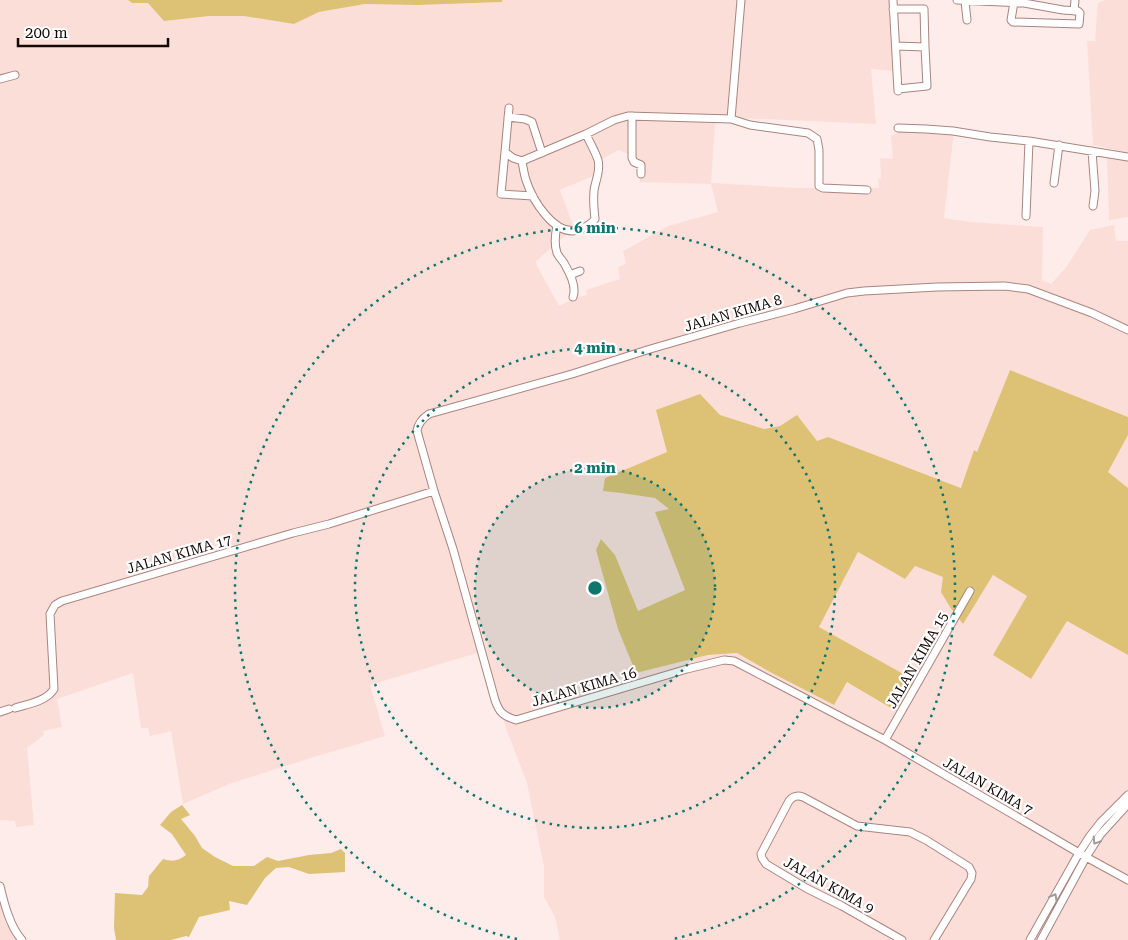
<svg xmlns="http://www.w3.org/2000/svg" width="1128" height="940" font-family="'Roboto Serif',serif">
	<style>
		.built { fill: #fcded9; fill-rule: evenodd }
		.green { fill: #ddc174 }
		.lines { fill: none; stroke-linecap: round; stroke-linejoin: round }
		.minor-casing { stroke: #aa847e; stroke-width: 9 }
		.minor { stroke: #fff; stroke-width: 7 }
		.oneway { stroke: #a19c9b }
		.ring { fill: none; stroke: #0f766e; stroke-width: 2.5; stroke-dasharray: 2.5 5 }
		.labels { text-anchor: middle; stroke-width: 4.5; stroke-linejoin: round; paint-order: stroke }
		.street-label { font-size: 14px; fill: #140806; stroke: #fefefe }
		.centre { fill: #0f766e; stroke: #fefefe; stroke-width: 2.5 }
		.ring-label { font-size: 15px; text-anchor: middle; font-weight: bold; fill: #0f766e; stroke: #fefefe; stroke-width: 4.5; stroke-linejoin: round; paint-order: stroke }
	</style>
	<rect width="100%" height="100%" fill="#feecea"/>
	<path class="built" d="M0,0H128L132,3H148L209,16H246L294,24L319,12L365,4L418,5L502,2V0H890L894,71L871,69L876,124L738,118L715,124L711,183L797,188H879L878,179H881L880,158L893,159L891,136L907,129L953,132V140L944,218L970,222L1043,227L1042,280L1051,284L1067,266L1090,230L1114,225L1116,241H1128V417L1010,370L977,452L974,451L962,488L828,437L817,441L780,426L764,429L720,415L667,452L605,478L603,491L621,493L655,498L670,509L655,512L685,590L638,612L615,555L601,539L596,550L636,673L708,655L737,653L770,672L834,705L847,682L915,681L819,627L858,552L905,579L915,566L943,577L963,623L993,575L1027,596L993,655L1030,679L1067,621L1128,655V940H560L555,917L544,897V867L527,783L507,731L483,656L477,653L370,685L385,736L314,757L229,784L183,804L171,731L150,736L148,728H141L133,673L57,699L62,727L43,731L44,735L27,748L34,825L16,827L15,821L0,820ZM618,150L631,155L638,165L640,182L711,184L718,212L668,226L623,251L626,264L618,267L620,279L586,290L587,295L578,297L559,306L537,266L536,261L574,228L560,190L602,172L601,160Z
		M1105,0H1128V153L1093,145L1087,41H1095L1098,3Z
		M1107,157L1128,160V217L1109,220Z
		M1128,435V488L1108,472Z
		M0,901L6,925H13L20,940H0Z"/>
	<path class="green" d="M128,0H502V2L418,5L365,4L319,12L294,24L244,16H209L164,21L148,3H132Z
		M1010,370L1128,417V435L1108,472L1128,488V655L1067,621L1031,679L993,655L1027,596L993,575L963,624L950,607L941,592L943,577L915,566L905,579L858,552L819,627L916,681L896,711L847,682L834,705L770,672L737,653L708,655L636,673L618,629L596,550L601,539L615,555L638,611L685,590L655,512L669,509L655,498L621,493L603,491L605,478L667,452L656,410L700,394L720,415L764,429L780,426L797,415L817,441L828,437L961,488L974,450L977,452Z
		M182,805L190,815L181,819L195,836L202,848L215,857L233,866H254L267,857L278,861L309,855L331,853L341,849L345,853V872L309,874L289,867L276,868L265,878L247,905L229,901L230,910L199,917L189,937L186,936L171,940H116L114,928L115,893L142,895L148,887L149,876L163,859C173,862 178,861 186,855L172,834L160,825L171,812Z"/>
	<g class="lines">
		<g class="minor-casing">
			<path id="minor" d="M893,0L898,91
				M957,0L1024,3L1063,10L1078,11L1080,13L1079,24L1013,22L1011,20L1014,2
				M965,1L967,20
				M893,9H924L925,47
				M1074,11L1075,0
				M896,46L925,47L927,86L898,89
				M0,79L15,75
				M509,108L505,152L513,158L522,161
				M632,116V158L634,162L641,165V174
				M508,117L525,119L532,122L542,153
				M731,119L750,125L808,133L817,139L819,150V186L823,188L867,190
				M898,128L926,129L953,131L990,137L1029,141L1128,157
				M1092,151L1095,191L1093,206
				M505,152L501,194L533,196
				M522,161L586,134L614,120L628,116L731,119L741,0
				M522,161C523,167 524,174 526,180C532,199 554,237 579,230C585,227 591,225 595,219C594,210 593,201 594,191C595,181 601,171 598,160C595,151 590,143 586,134
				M1054,183L1059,145
				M1026,216L1029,141
				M557,226C555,235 554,244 557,253C559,257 562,260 564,263C569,272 577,286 573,297
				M570,275L580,271
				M1128,330L1092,313L1028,289L1005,286L937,287L864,291L847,293L794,309L740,323L647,350L572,374L429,414C423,418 418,423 417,431L434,491L453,549L495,700C499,712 503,716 516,720L687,669L724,660L734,661L885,740L1086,857L1128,880
				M15,708C28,704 47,701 54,689L50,614L55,605L62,601L293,533L329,524L434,491
				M0,712L9,709
				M885,740L970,591
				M0,886C4,903 10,927 22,940
				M902,940L842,906L806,888L766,864L762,858L761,854L789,801C793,796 797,795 803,797L857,826L910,832L926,840L969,867L972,873L971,879L934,940
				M1030,940L1079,853L1090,836L1101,822L1128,795
				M1041,940L1086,857L1100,835L1128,804"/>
		</g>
		<use href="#minor" class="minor"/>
	</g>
	<defs><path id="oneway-chevron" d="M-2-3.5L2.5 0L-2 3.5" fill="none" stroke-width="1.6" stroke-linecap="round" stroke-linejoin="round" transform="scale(1.25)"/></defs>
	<g class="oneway">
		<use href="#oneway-chevron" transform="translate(1096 841) rotate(123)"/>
		<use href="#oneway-chevron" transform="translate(1054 897) rotate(-61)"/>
	</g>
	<circle cx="595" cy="588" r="120" fill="#0f766e" fill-opacity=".12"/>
	<g class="ring">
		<circle cx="595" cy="588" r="120"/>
		<circle cx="595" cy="588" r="240"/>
		<path d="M517 939A360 360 0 1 1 673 939"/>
	</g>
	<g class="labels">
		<g class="street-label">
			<text transform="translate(733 313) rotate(-16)" y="5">JALAN KIMA 8</text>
			<text transform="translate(179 554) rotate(-16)" y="5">JALAN KIMA 17</text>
			<text transform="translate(917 660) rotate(-60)" y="5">JALAN KIMA 15</text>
			<text transform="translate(584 687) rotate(-16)" y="5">JALAN KIMA 16</text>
			<text transform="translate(988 786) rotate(30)" y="5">JALAN KIMA 7</text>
			<text transform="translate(829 885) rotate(29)" y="5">JALAN KIMA 9</text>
		</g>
	</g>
	<circle cx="595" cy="588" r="8" class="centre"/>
	<g class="ring-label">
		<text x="595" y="233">6 min</text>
		<text x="595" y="353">4 min</text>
		<text x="595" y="473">2 min</text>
	</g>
	<path d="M18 38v8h150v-8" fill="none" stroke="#140806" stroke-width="2.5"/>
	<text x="25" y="38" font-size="15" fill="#140806" stroke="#fefefe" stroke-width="4" paint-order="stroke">200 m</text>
</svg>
